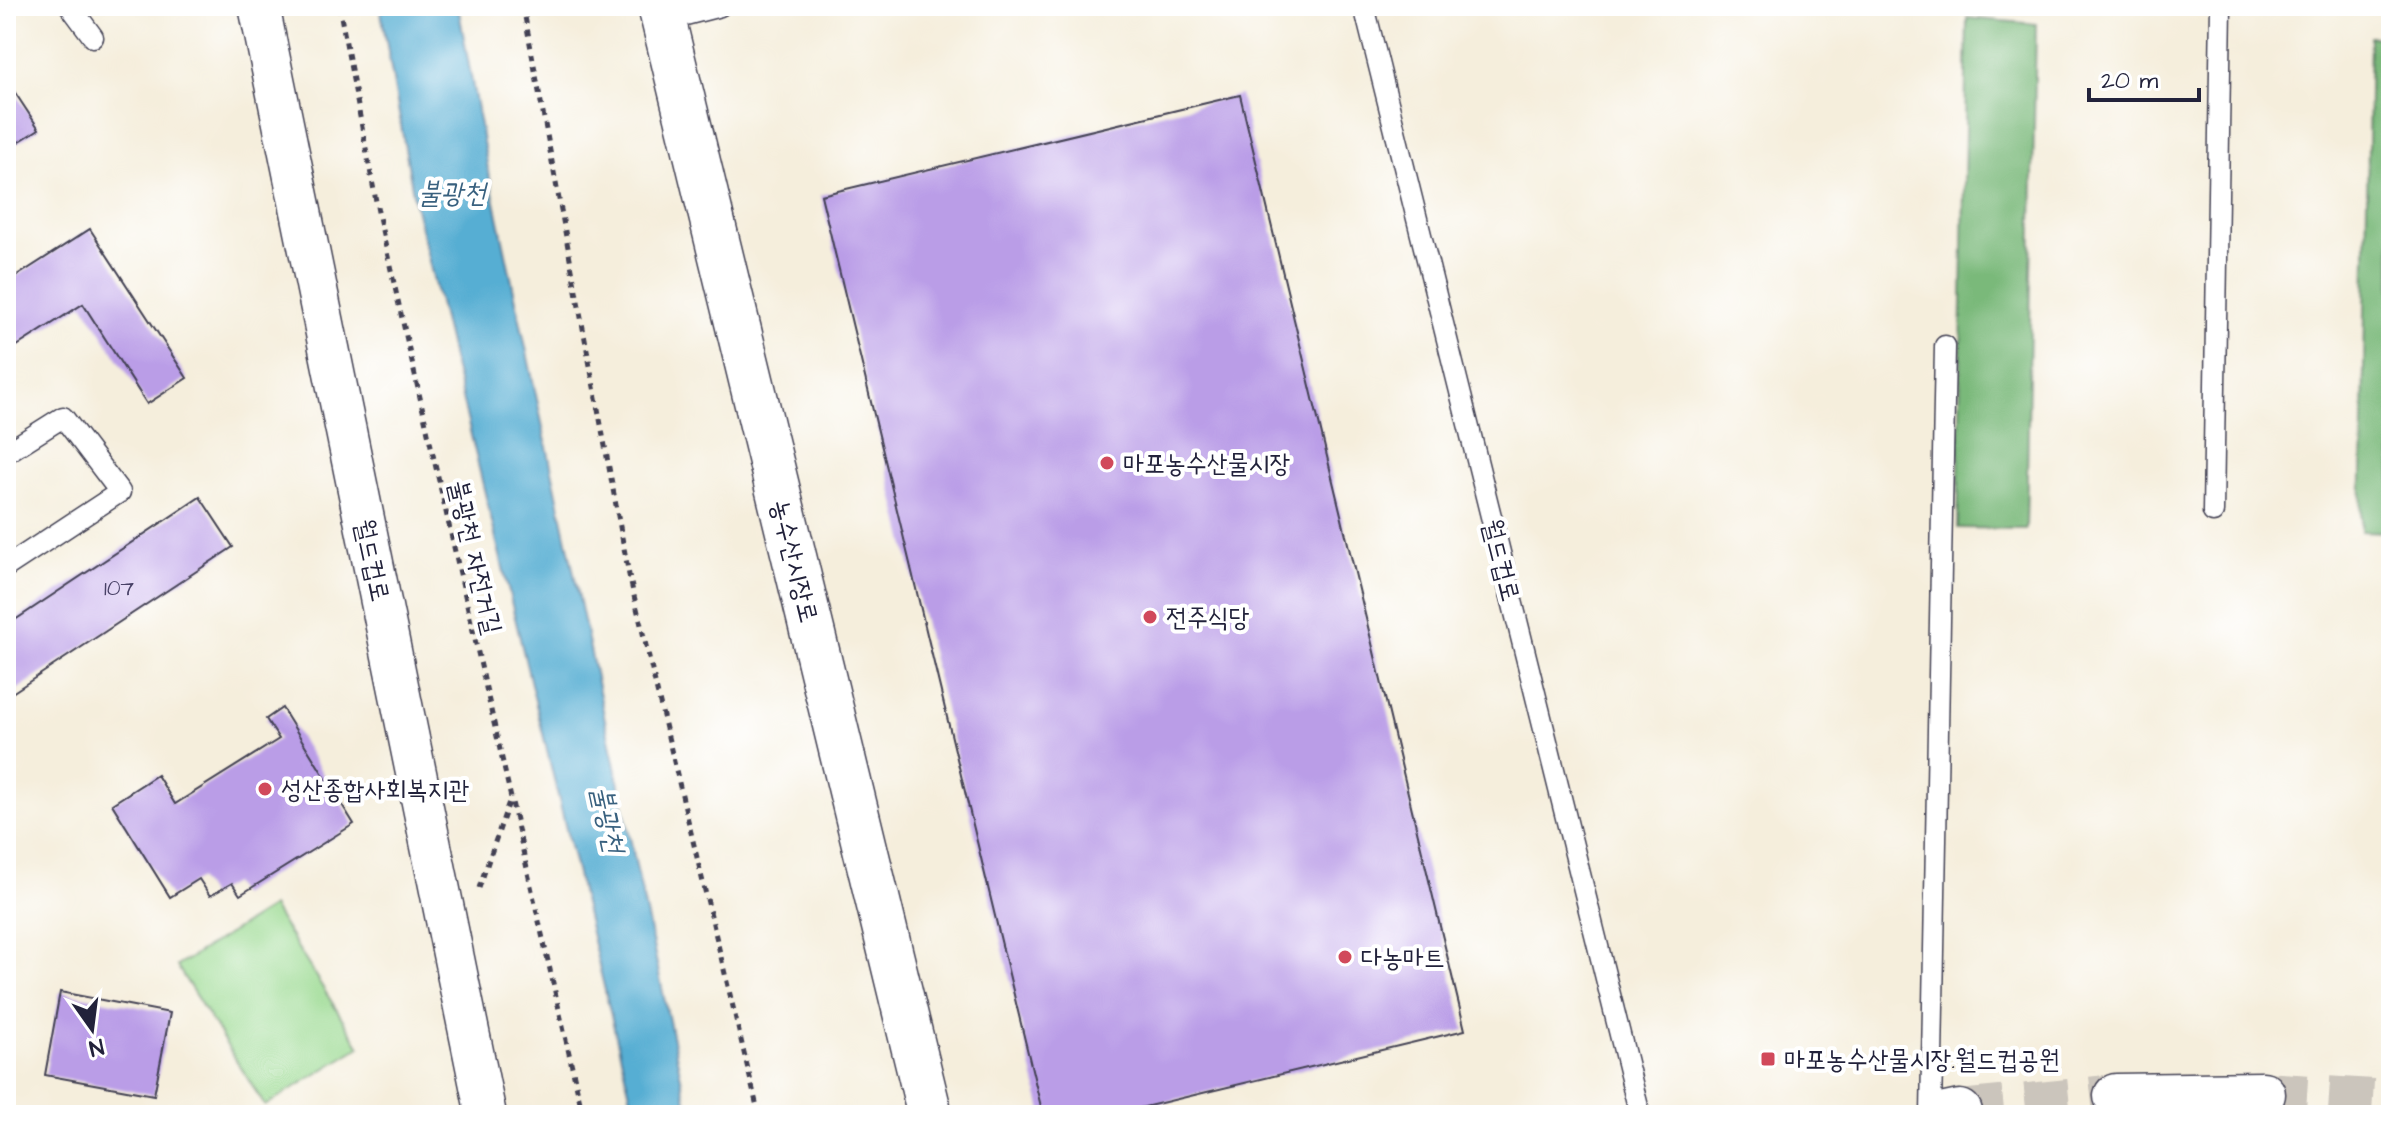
<svg xmlns="http://www.w3.org/2000/svg" width="2397" height="1121" font-family="'Architects Daughter','Poor Story',sans-serif">
	<style>
		.green { fill: #99d98f; stroke: #5e7e65; stroke-width: 2 }
		.forest { fill: #7ab97a; stroke: #4e6e5a; stroke-width: 2 }
		.water { fill: #56aed3; stroke: #3c6887; stroke-width: 2 }
		.building { fill: #ba9de7 }
		.lines { fill: none; stroke-linecap: round; stroke-linejoin: round }
		.primary-tunnel { stroke: #cbc5bc; stroke-width: 44; stroke-dasharray: 44 22; stroke-linecap: butt }
		.lane-casing { stroke: #424153; stroke-width: 23 }
		.street-casing { stroke: #424153; stroke-width: 43 }
		.secondary-casing { stroke: #424153; stroke-width: 47 }
		.primary-casing { stroke: #424153; stroke-width: 47 }
		.path { stroke: #424153; stroke-width: 5; stroke-dasharray: 6 6; stroke-linecap: butt }
		.lane { stroke: #fff; stroke-width: 20 }
		.street { stroke: #fff; stroke-width: 40 }
		.secondary { stroke: #fff; stroke-width: 44 }
		.primary { stroke: #fff; stroke-width: 44 }
		.poi-dot { fill: #d1495b; stroke: #fff; stroke-width: 3 }
		.labels { text-anchor: middle; stroke-width: 8; stroke-linejoin: round; paint-order: stroke }
		.number-label { font-size: 22px; fill: #484166 }
		.poi-label { font-size: 26px; fill: #22223b; stroke: #fff; text-anchor: start }
		.street-label { font-size: 26px; fill: #22223b; stroke: #fff }
		.water-label { font-size: 28px; font-style: italic; fill: #39617f; stroke: #fff }
	</style>
	<rect width="100%" height="100%" fill="#fff"/>
	<filter id="ink" filterUnits="userSpaceOnUse"><feTurbulence type="fractalNoise" baseFrequency=".0125" numOctaves="2"/><feDisplacementMap in="SourceGraphic" scale="16" xChannelSelector="R" yChannelSelector="G"/><feConvolveMatrix kernelMatrix="1 2 1 2 8 2 1 2 1" color-interpolation-filters="sRGB"/></filter>
	<filter id="wash" filterUnits="userSpaceOnUse"><feTurbulence type="fractalNoise" baseFrequency=".006" numOctaves="4" result="noise"/><feDisplacementMap in="SourceGraphic" scale="32" xChannelSelector="R" yChannelSelector="G"/><feGaussianBlur stdDeviation="1.8" result="paint"/><feColorMatrix in="noise" values="0 0 0 0 0 0 0 0 0 0 0 0 0 0 0 0 0 1.4 0 .05"/><feComposite in="paint" operator="in"/></filter>
	<g filter="url(#wash)">
		<rect width="100%" height="100%" fill="#f5eedc"/>
		<path class="green" d="M272,907L360,1047L265,1106L177,966Z"/>
		<path class="forest" d="M1967,18L2036,24L2026,529L1958,528Z
			M2370,37L2391,38V532L2361,531Z"/>
		<path class="water" d="M380,6H458L488,169L689,1115H635L414,199Z"/>
		<g id="blocks">
			<path class="building" d="M6,79L39,129L6,150Z
				M1240,95L1465,1030L1111,1115H1043L821,195Z
				M90,229L187,378L147,404L83,304L6,353V283Z
				M200,497L233,547L6,697V626Z
				M282,708L354,824L240,895L232,883L210,896L199,879L170,897L112,804L157,775L175,804L279,739L266,719Z
				M60,992L170,1013L154,1095L45,1075Z"/>
		</g>
	</g>
	<g filter="url(#ink)">
		<use href="#blocks" fill-opacity="0" stroke="#424153" stroke-width="2"/>
		<g class="lines">
			<path class="primary-tunnel" d="M2263,1094L2391,1102
				M1960,1112L2116,1096"/>
			<g class="lane-casing">
				<path id="lane" d="M70,6L93,37
					M1364,6L1640,1115
					M662,21L720,6
					M6,453L63,417L120,492L6,567
					M2213,512L2221,6
					M1931,1115L1945,346"/>
			</g>
			<g class="street-casing">
				<path id="street" d="M259,6L486,1115"/>
			</g>
			<g class="secondary-casing">
				<path id="secondary" d="M660,6L930,1115"/>
			</g>
			<g class="primary-casing">
				<path id="primary" d="M2116,1096L2263,1094
					M1946,1115L1960,1112"/>
			</g>
			<path class="path" d="M339,6L379,217L583,1115
				M523,6L629,575L759,1115
				M479,888L510,799"/>
			<use href="#lane" class="lane"/>
			<use href="#street" class="street"/>
			<use href="#secondary" class="secondary"/>
			<use href="#primary" class="primary"/>
		</g>
	</g>
	<g class="poi-dot">
		<circle cx="1107" cy="463" r="8"/>
		<circle cx="1150" cy="617" r="8"/>
		<circle cx="265" cy="789" r="8"/>
		<circle cx="1345" cy="957" r="8"/>
		<rect x="1760" y="1051" width="16" height="16" rx="4"/>
	</g>
	<g class="labels">
		<g class="number-label">
			<text x="119" y="595">107</text>
		</g>
		<g class="poi-label">
			<text x="1123" y="472">마포농수산물시장</text>
			<text x="1166" y="626">전주식당</text>
			<text x="281" y="798">성산종합사회복지관</text>
			<text x="1361" y="966">다농마트</text>
			<text x="1784" y="1068">마포농수산물시장.월드컵공원</text>
		</g>
		<g class="street-label">
			<text transform="translate(476 557) rotate(77)" y="9">불광천 자전거길</text>
			<text transform="translate(373 560) rotate(78)" y="9">월드컵로</text>
			<text transform="translate(1502 560) rotate(76)" y="9">월드컵로</text>
			<text transform="translate(795 561) rotate(76)" y="9">농수산시장로</text>
		</g>
		<g class="water-label">
			<text x="452" y="202">불광천</text>
			<text transform="translate(609 819) rotate(78)" y="10">불광천</text>
		</g>
	</g>
	<rect width="2397" height="1121" fill="none" stroke="#fff" stroke-width="32"/>
	<g transform="translate(92 1029) rotate(166)" stroke="#ffffff" stroke-width="6" paint-order="stroke">
	<path d="M0-6L14 30L0 20L-14 30Z" fill="#22223b"/>
	<text y="-12" font-size="22" font-weight="bold" text-anchor="middle" fill="#22223b">N</text>
	</g>
	<path d="M2089 88v12h110v-12" fill="none" stroke="#22223b" stroke-width="4"/>
	<text x="2101" y="88" font-size="24" fill="#22223b" stroke="#ffffff" stroke-width="6" paint-order="stroke">20 m</text>
</svg>
